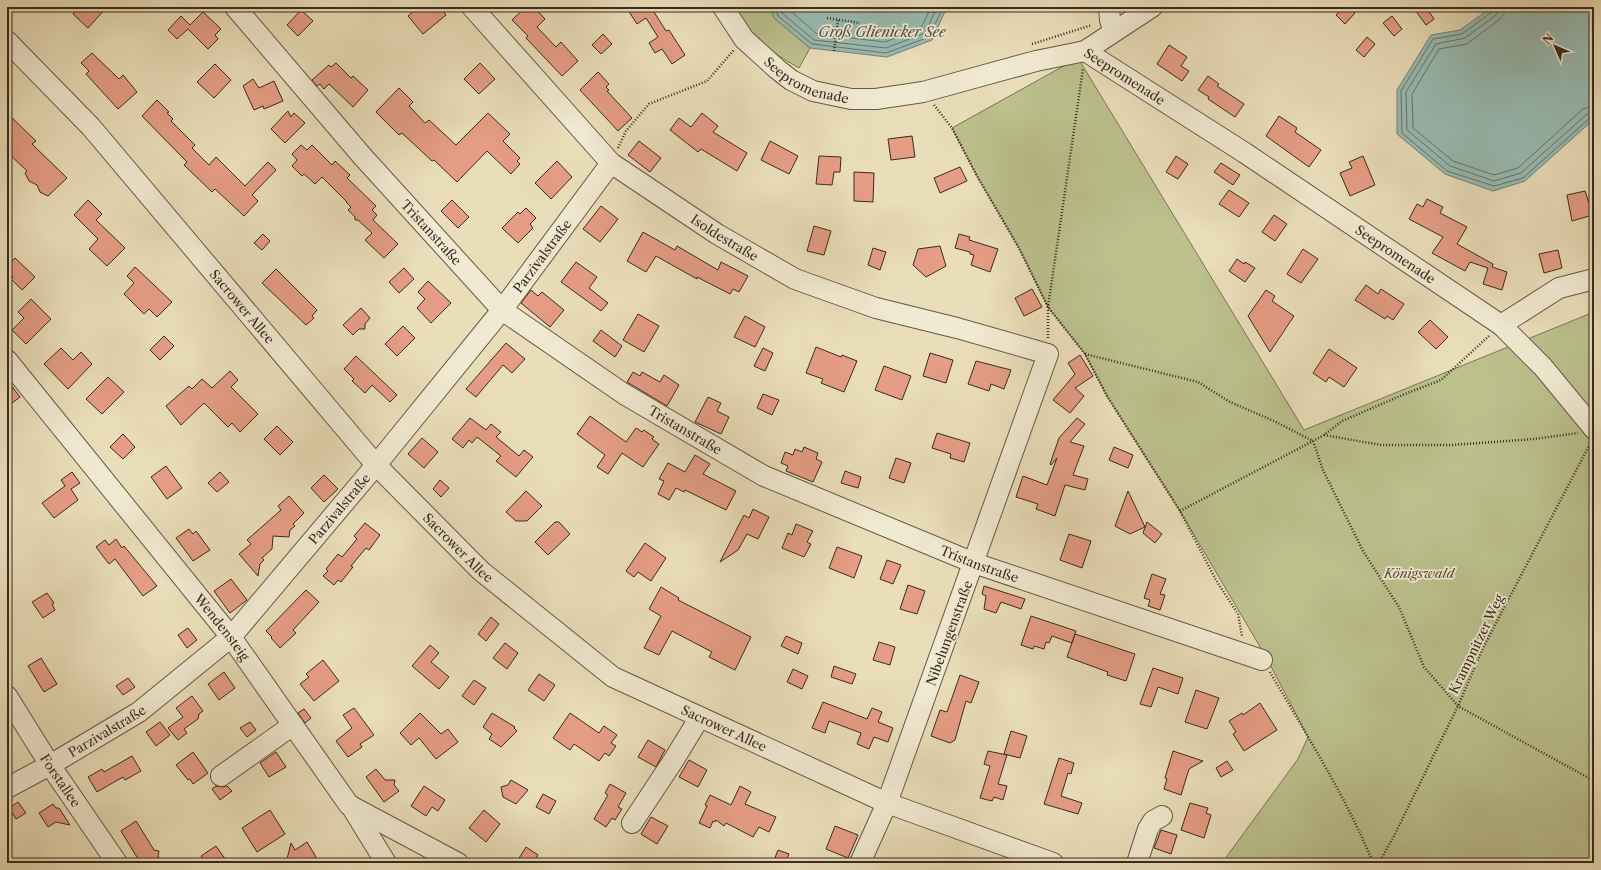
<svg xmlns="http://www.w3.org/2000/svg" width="1601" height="870" font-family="'Libre Caslon Text',serif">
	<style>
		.green { fill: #bbc08d; stroke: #7a7556 }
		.water { fill: #98bcb3; stroke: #728278 }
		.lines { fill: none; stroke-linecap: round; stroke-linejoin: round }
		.shore { stroke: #697369; stroke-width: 1 }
		.building { fill: #e59d85; stroke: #3a2a1f }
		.minor-casing { stroke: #665746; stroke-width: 22 }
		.path { stroke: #3a2a1f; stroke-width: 2.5; stroke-dasharray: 1 2; stroke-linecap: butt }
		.minor { stroke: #f1ead2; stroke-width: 20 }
		.labels { text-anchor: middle; stroke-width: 3.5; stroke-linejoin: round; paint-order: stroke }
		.street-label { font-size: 13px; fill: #3a2a1f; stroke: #f1ead2 }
		.park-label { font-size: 13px; font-style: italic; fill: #5a503a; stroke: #f1ead2 }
		.water-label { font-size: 14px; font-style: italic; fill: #524e44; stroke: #f1ead2 }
	</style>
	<rect width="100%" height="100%" fill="#eadeba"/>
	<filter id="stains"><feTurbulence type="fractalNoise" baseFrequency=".005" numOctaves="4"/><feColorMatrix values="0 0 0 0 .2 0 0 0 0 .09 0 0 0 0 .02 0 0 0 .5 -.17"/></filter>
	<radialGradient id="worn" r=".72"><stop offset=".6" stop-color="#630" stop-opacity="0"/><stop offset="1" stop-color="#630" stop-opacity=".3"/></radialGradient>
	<path class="green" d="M733,7H771L774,18L810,48L799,68C780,57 760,45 746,28C741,22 737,14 733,7Z
		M1078,58L1304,430L1594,312V863H1222L1298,759L1308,737L1266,657L1180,511L1107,396L1085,354L1048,307L1019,248L977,176L952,128Z"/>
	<path class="water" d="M771,7H947L932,40L887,57L810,48L774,18Z
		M1492,7H1594V119L1525,181L1493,191L1445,174L1397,134V90L1431,35L1460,30Z"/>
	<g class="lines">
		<path class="shore" d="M775,7L778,16L812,44L886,53L929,37L943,7
			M780,7L782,13L814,40L886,48L925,33L937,7
			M786,7L817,34L885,42L921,28L931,7
			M1494,7L1492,12L1462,34L1433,39L1401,91L1402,133L1447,171L1494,186L1523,178L1590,118L1594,117
			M1499,7L1496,15L1465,38L1436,44L1406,92L1407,130L1450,166L1494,181L1521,173L1587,114L1594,112
			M1505,7L1504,14L1500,19L1467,44L1439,49L1412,94L1413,128L1453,161L1494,175L1518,168L1583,109L1594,106"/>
	</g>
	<path class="building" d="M80,7H107L88,28L73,14Z
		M418,7H440L446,15L423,34L408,16Z
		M526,7H534L545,19L537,27L556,47L561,42L578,61L562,76L526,38L528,36L512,20Z
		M626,7H662L654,12L666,31L669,30L685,55L672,64L662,49L655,53L649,43L658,37L646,18L637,24Z
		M1344,7H1348L1355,13L1345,24L1336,15Z
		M1413,7H1426L1434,19L1426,25Z
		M301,10L313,21L298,36L287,25Z
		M203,12L221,29L215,35L218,39L208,49L188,29L177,39L168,30L181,16L190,25Z
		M1392,16L1402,29L1394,36L1383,23Z
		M603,34L612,44L601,54L592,45Z
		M1367,37L1375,44L1364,57L1356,50Z
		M1169,45L1187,57L1181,66L1189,71L1182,81L1157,64Z
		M92,53L119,79L123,75L137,92L118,109L86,74L89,71L81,63Z
		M336,63L351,78L353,76L368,90L353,107L329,84L324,89L320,84L317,86L312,80L329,65L331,67Z
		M480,63L495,79L479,94L464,79Z
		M215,64L231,80L214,98L197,82Z
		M598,72L609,84L606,87L609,90L607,91L632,118L618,131L580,90Z
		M1208,76L1219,84L1217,86L1244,104L1235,117L1208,99L1209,97L1198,90Z
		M253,79L259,88L274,81L283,101L264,109L263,106L254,110L243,86Z
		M399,88L413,102L409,106L425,123L429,120L456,145L488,113L510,134L503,141L520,158L517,161L520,164L511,174L487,151L457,182L434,160L432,161L402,133L399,135L376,112Z
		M157,100L169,112L167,113L173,119L171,121L195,145L192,148L209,165L216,157L245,186L268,162L276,170L252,195L258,201L244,216L215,189L212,192L184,165L187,162L142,116Z
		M288,111L291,117L294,113L305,123L285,143L271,129Z
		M7,113L36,141L32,144L67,178L48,196L40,192L37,185L29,181L25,173L27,171L7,152Z
		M702,113L718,126L713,132L747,153L737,171L701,149L698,152L670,130L679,118L691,127Z
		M1279,116L1297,128L1295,132L1321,150L1309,167L1266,136Z
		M912,136L915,157L891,160L888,139Z
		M639,141L661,158L650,172L628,155Z
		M770,141L798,156L789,174L761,160Z
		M301,145L307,150L312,145L332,165L335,161L350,175L347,178L376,206L372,210L377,215L373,220L398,244L384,258L365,240L372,233L358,220H355V217L348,210L351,207L346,202H347L322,177L315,184L304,174L302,176L292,166L297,160L292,154Z
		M819,156L841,157L840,172H834L832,185L816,184Z
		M1176,156L1188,164L1178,179L1166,172Z
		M1363,156L1375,185L1350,196L1340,173L1352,168L1349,162Z
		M557,161L572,177L551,199L535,183Z
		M1221,163L1240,175L1233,185L1214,172Z
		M960,167L967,181L940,193L934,178Z
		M854,172L874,173L873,202L854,201Z
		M1229,190L1249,203L1239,217L1219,204Z
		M1585,191L1593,215L1572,221L1567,195Z
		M1427,199L1443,207L1440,213L1467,227L1457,244L1493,264L1492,267L1507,272L1502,290L1483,284L1488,268L1470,262L1465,271L1432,253L1443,237L1409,219L1417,204L1423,207Z
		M88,200L102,214L96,220L125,248L107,266L89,249L98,239L74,215Z
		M452,200L469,217L458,228L441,211Z
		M601,206L618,219L600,242L583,229Z
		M526,208L536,218L530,224L533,228L518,243L502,228L518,212L520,214Z
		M1274,215L1287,224L1275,241L1262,232Z
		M814,226L831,231L824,255L807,251Z
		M643,232L675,250L677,246L718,270L721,262L748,276L739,292L733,289L730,294L697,277V279L656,256L646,272L627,261Z
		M263,234L270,241L262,250L254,243Z
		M959,234L970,237L969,240L998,249L990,272L971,265L974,255L970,254V252L955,248Z
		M940,246L946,266L926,277L913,265L918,249Z
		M873,248L886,252L880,270L868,265Z
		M1303,249L1318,259L1301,283L1287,274Z
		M1558,250L1562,268L1544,273L1539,254Z
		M15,258L35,277L22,290L11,279L13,277L7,271V266Z
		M1237,259L1244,264L1245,262L1255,268L1245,282L1229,271Z
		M576,262L597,277L589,288L608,303L601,311L561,282Z
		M135,267L172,302L157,317L149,309L144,314L124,294L134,283L127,276Z
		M404,268L414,279L399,293L389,282Z
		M276,269L317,310L312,316L314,318L306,325L262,283Z
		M428,281L451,303L431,323L417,308L425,299L418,292Z
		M1366,285L1378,294L1381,289L1404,304L1393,320L1387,316L1385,319L1355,300Z
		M1032,289L1042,307L1024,316L1015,298Z
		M531,290L538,296L542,292L564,310L550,327L521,303Z
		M1266,290L1275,296L1272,301L1294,316L1270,352L1248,316Z
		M31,299L51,319L26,344L12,330L24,318L18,312Z
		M361,308L370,318L365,324V329H359L353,335L343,325Z
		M638,314L659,326L644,352L623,340Z
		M745,316L765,327L755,347L734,337Z
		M1430,320L1448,337L1436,349L1418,332Z
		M403,326L415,338L397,356L385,344Z
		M601,330L622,346L615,357L593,341Z
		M164,336L174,346L160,360L150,350Z
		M506,343L525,359L512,373L503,365L476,397L466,389Z
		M816,347L841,357L842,355L857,361L844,392L821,383L823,379L806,373Z
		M61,348L73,360L81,352L92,364L68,389L44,364Z
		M763,348L773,353L765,371L754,366Z
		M1329,349L1357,368L1344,387L1329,377L1326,382L1313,373Z
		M930,353L953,360L946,383L923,376Z
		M1080,355L1093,376L1075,388L1084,396L1070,413L1053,400L1075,374L1068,363Z
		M356,356L397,395L390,402L372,385L365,393L352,381L354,379L344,369Z
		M976,361L1011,370L1004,389L991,384L989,391L968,384Z
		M884,366L911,376L902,400L875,390Z
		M230,371L238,380L231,387L258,414L240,432L232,423L228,427L204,403L181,425L166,406L189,386L192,389L202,379L212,388Z
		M633,372L640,376L642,372L660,382L664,375L679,385L667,406L627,382Z
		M108,377L124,392L102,414L86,399Z
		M7,380L20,397L7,407Z
		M763,394L779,400L772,415L757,408Z
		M708,397L721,403L717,411L729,417L721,434L695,422Z
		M590,416L626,442L636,428L642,432L644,430L654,437L652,439L659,444L643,467L622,453L608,474L597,467L605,455L577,434Z
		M470,418L486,430L491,424L501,432L496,437L519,456L524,450L533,457L516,477L496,461L501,456L477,437L472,443L469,440L463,448L452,439Z
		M1077,418L1085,424L1070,442L1084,446L1073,475L1088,479L1085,490L1065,485L1055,516L1036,509L1038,504L1016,497L1023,476L1047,485L1057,458L1051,465L1050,464L1059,438Z
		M277,426L293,442L280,455L264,439Z
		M937,433L970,443L964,462L950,458L951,454L932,448Z
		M123,434L135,447L123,459L110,447Z
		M422,438L438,452L424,468L408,454Z
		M804,447L818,453L816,459L822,462L813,482L786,471L788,466L781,463L785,452L793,455L795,449L802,452Z
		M1114,447L1133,455L1128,468L1109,460Z
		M695,455L710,464L703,474L736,491L726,510L685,490L684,492L676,488L669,500L658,494L664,481L659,479L668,463L685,472Z
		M896,458L911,463L904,483L889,478Z
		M166,466L182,488L167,499L151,477Z
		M845,471L861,477L858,488L841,483Z
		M72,472L80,483L71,489L78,500L54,518L42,503L65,486L61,480Z
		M220,472L229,482L217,492L208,483Z
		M324,475L338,489L324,502L311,488Z
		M440,480L449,488L441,497L433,489Z
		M526,491L542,506L527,521H516L506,512Z
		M1128,491L1145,527L1130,534L1115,526Z
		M289,496L304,513L293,524L295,526L290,530L289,537L273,536L272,549L262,558L264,560L260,564L258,576L239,554L251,544L247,540L281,510L278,506Z
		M753,509L769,517L758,539L747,534L738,550L720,562L744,515L749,518Z
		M555,522H559L570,534L548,555L535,542Z
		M1147,522L1162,534L1155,543L1143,533Z
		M365,523L380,535L369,550L366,548L351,566L353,567L341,582L338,580L334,585L323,576L328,571L326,569L338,554L342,557L357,539L354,536Z
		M796,524L813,531L807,542L811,544L804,557L782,548L788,533L792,535Z
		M189,529L193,534L196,531L210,550L193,561L176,538Z
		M1069,534L1091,541L1082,568L1060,560Z
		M116,539L122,548L124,546L157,586L143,596L115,559L109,564L96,547L105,540L109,545Z
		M645,543L666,558L651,581L638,572L634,577L626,571Z
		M837,547L862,556L854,578L829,568Z
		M887,560L901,565L893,584L880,579Z
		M1152,574L1166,579L1160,594L1165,595L1160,610L1148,606L1150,600L1144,598Z
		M231,579L247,600L230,613L214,591Z
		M908,585L925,591L917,614L900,609Z
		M984,586L1025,599L1021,609L1001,602L996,613L984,609L986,596L982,594Z
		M661,587L679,598L678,600L751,637L735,670L709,657L712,652L672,631L659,655L644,648L661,616L649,609Z
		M306,590L319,602L293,630L296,633L280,648L271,638L272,637L266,631Z
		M47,593L54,603L52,604L55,610L43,618L32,602Z
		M1031,616L1076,631L1072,643L1052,636L1049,643L1046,642L1044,649L1034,646L1033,649L1021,645Z
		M491,617L499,624L486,641L478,634Z
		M188,628L197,640L187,648L178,635Z
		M1075,634L1135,654L1126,681L1107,675L1108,672L1067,657Z
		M786,636L802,643L798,654L781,646Z
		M879,642L895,647L890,665L873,660Z
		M505,643L518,653L507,669L493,658Z
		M430,645L439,653L431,662L449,677L439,689L412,666Z
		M41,658L57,684L44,692L28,666Z
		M323,660L339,681L314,701L300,684L309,677L306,674Z
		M834,666L856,674L852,684L831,677Z
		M1153,668L1183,678L1178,694L1158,687L1151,707L1140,704Z
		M793,669L808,676L802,689L787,682Z
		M224,672L235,688L219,700L208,684Z
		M539,674L555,685L544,701L528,690Z
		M960,675L979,682L971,703L966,701L955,740L950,743L931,736L940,710L947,712Z
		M128,678L135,687L123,695L116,686Z
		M474,680L486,688L474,705L462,696Z
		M1196,690L1219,698L1207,729L1185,722Z
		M192,696L203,711L199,714L198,719L184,729L187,733L178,740L168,728L183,717L176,708Z
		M823,702L867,719L872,708L882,712L878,722L893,728L888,742L874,737L869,749L857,744L861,733L829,721L825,733L812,728Z
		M1260,703L1277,730L1244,751L1233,734L1236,732L1229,721L1242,713L1243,715Z
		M354,708L374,735L360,744L362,747L348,757L336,741L352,728L343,715Z
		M304,709L311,718L305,723L298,713Z
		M420,713L441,734L448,729L458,742L436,759L419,738L411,745L400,733Z
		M492,713L515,727L514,728L517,731L501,747L489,739L492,734L483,727Z
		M570,713L599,733L604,726L617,735L611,743L616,746L609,756L605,753L599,761L574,744L570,750L553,738Z
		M160,722L170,735L156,746L146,732Z
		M250,722L256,730L247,737L240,728Z
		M1011,731L1027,736L1020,758L1004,754Z
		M648,740L665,750L656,767L638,757Z
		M988,751L1007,755L998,784L1007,786L1003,800L994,797L992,801L980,798L990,766L984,764Z
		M1173,751L1203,761L1189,769L1181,795L1164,789L1167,779L1165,778Z
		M193,752L208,773L193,784L190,779L188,780L176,765Z
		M276,752L286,767L269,777L260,763Z
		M132,756L141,771L125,780L123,777L97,792L88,777L102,769L104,772Z
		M1059,758L1074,763L1071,774L1068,773L1061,796L1082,803L1078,814L1044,804Z
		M689,760L707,770L698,787L679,777Z
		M1227,761L1233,770L1221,777L1216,768Z
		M376,769L385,780H395L394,785L399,791L384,802L366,777Z
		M511,780L528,790L516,804L503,797L501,787L508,785Z
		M610,784L626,793L618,807L622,809L615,820L612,818L606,827L594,819L608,795L605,793Z
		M227,786L232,791L220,800L212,789L216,786L222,787Z
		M424,786L445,800L438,811L432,807L426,816L411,806Z
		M740,786L751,792L745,804L776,817L769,832L759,827L753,837L726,823L724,826L716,820L715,822L713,821L710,828L699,823L707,806L705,805L710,795L731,805Z
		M543,794L556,801L549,814L536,807Z
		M18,802L26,813L16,819L9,808Z
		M1190,803L1208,808L1206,813L1211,815L1204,838L1181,830Z
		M53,804L56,808H59L70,825L56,822L48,827L39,813Z
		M270,810L285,834L257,852L242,828Z
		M484,810L500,824L486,842L469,828Z
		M651,817L668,826L657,844L641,834Z
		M136,821L154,850L159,851L158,856L162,863H141L135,854L121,831Z
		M835,826L858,835L848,858L826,849Z
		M1161,830L1177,835L1171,854L1154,848Z
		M307,842L316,857L311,861L310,863H286L291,843L295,850Z
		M216,846L228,863H206L201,856Z
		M526,847L538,855L533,863H516Z
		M778,850L789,854L785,863H773Z"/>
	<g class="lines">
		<g class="minor-casing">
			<g id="minor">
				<path id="s1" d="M235,7L363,157L502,310L624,394L764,476L974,563L1262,660"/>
				<path id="s2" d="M472,7L611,163L717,234L795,279L876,308L957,328L1048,354L887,803L860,863"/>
				<path id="s3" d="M723,7L744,39L777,69L791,80L813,91L851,99H876L923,92L1036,61L1085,51L1152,7"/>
				<path d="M1109,7L1110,20L1114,31"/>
				<path id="s4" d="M7,41L91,127L376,465L481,571L613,677L887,803L1053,863"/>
				<path id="s5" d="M1085,51L1245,153L1501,325L1543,367L1594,429"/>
				<path d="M1501,325L1559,288L1594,279"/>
				<path id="s6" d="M7,360L231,637L349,805L458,863"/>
				<path id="s7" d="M7,696L50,765L117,863"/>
				<path d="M221,776L293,725"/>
				<path id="s8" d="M7,788L50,765L139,712L231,637L376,465L502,310L611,163"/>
				<path d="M351,806L386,863"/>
				<path d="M632,823L673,761L700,717"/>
				<path d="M1137,863L1148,829L1153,821L1162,816"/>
			</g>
		</g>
		<path class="path" d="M827,18L860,23
			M1032,44L1092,25
			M834,51L838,20
			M934,105L952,128L977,176L1019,248L1048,307L1085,354L1107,396L1180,511L1216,580L1238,614L1242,636
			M618,148L626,131L649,104L707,81L734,50
			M1048,338V307L1083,69
			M1085,354L1198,382L1230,402L1274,421L1313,441L1323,470L1363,551L1399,607L1424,667L1458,706L1594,781
			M1324,435L1381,445H1452L1534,439L1578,433
			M1180,511L1313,441L1324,435L1342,421L1405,394L1441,380L1489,336
			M1270,672C1306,735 1346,796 1373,863
			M1379,863L1394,836L1458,706L1484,646L1590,444"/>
		<use href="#minor" class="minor"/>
	</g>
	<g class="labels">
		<g class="street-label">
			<text dy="5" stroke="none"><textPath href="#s3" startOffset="115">Seepromenade</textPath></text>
			<text dy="5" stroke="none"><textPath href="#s5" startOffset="47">Seepromenade</textPath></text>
			<text dy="5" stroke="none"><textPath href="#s1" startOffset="299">Tristanstraße</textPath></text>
			<text dy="5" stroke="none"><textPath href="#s2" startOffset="345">Isoldestraße</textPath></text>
			<text dy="5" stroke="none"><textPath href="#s5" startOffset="371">Seepromenade</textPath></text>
			<text dy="5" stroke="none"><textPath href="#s8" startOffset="763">Parzivalstraße</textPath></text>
			<text dy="5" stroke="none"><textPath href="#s4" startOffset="355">Sacrower Allee</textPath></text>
			<text dy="5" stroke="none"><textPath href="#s1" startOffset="623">Tristanstraße</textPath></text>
			<text dy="5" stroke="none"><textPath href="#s8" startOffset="439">Parzivalstraße</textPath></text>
			<text dy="5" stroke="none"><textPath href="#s4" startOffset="679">Sacrower Allee</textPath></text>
			<text dy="5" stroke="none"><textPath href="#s1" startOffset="947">Tristanstraße</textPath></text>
			<text dy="5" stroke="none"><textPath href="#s6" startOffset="343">Wendensteig</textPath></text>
			<text transform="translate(949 633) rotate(-70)" y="5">Nibelungenstraße</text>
			<text transform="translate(1476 644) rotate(-64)" y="5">Krampnitzer Weg</text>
			<text dy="5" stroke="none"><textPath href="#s4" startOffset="1003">Sacrower Allee</textPath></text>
			<text dy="5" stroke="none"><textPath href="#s8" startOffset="115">Parzivalstraße</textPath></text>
			<text dy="5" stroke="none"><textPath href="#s7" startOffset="100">Forstallee</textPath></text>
		</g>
		<g class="park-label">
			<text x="1419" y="578">Königswald</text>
		</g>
		<g class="water-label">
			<text x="882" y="37">Groß Glienicker See</text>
		</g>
	</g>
	<rect width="1601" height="870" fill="none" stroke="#eadeba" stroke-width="24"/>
	<rect x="8" y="8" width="1585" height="854" fill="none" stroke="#3a2a1f" stroke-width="2"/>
	<rect x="12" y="12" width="1577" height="846" fill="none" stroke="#3a2a1f"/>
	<g transform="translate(1555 46) rotate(315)" stroke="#f1ead2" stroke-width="3" paint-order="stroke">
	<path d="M0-3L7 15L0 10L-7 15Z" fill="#3a2a1f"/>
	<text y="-6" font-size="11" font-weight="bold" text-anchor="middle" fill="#3a2a1f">N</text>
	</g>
	<rect width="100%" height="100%" filter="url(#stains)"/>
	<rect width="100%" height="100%" fill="url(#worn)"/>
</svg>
